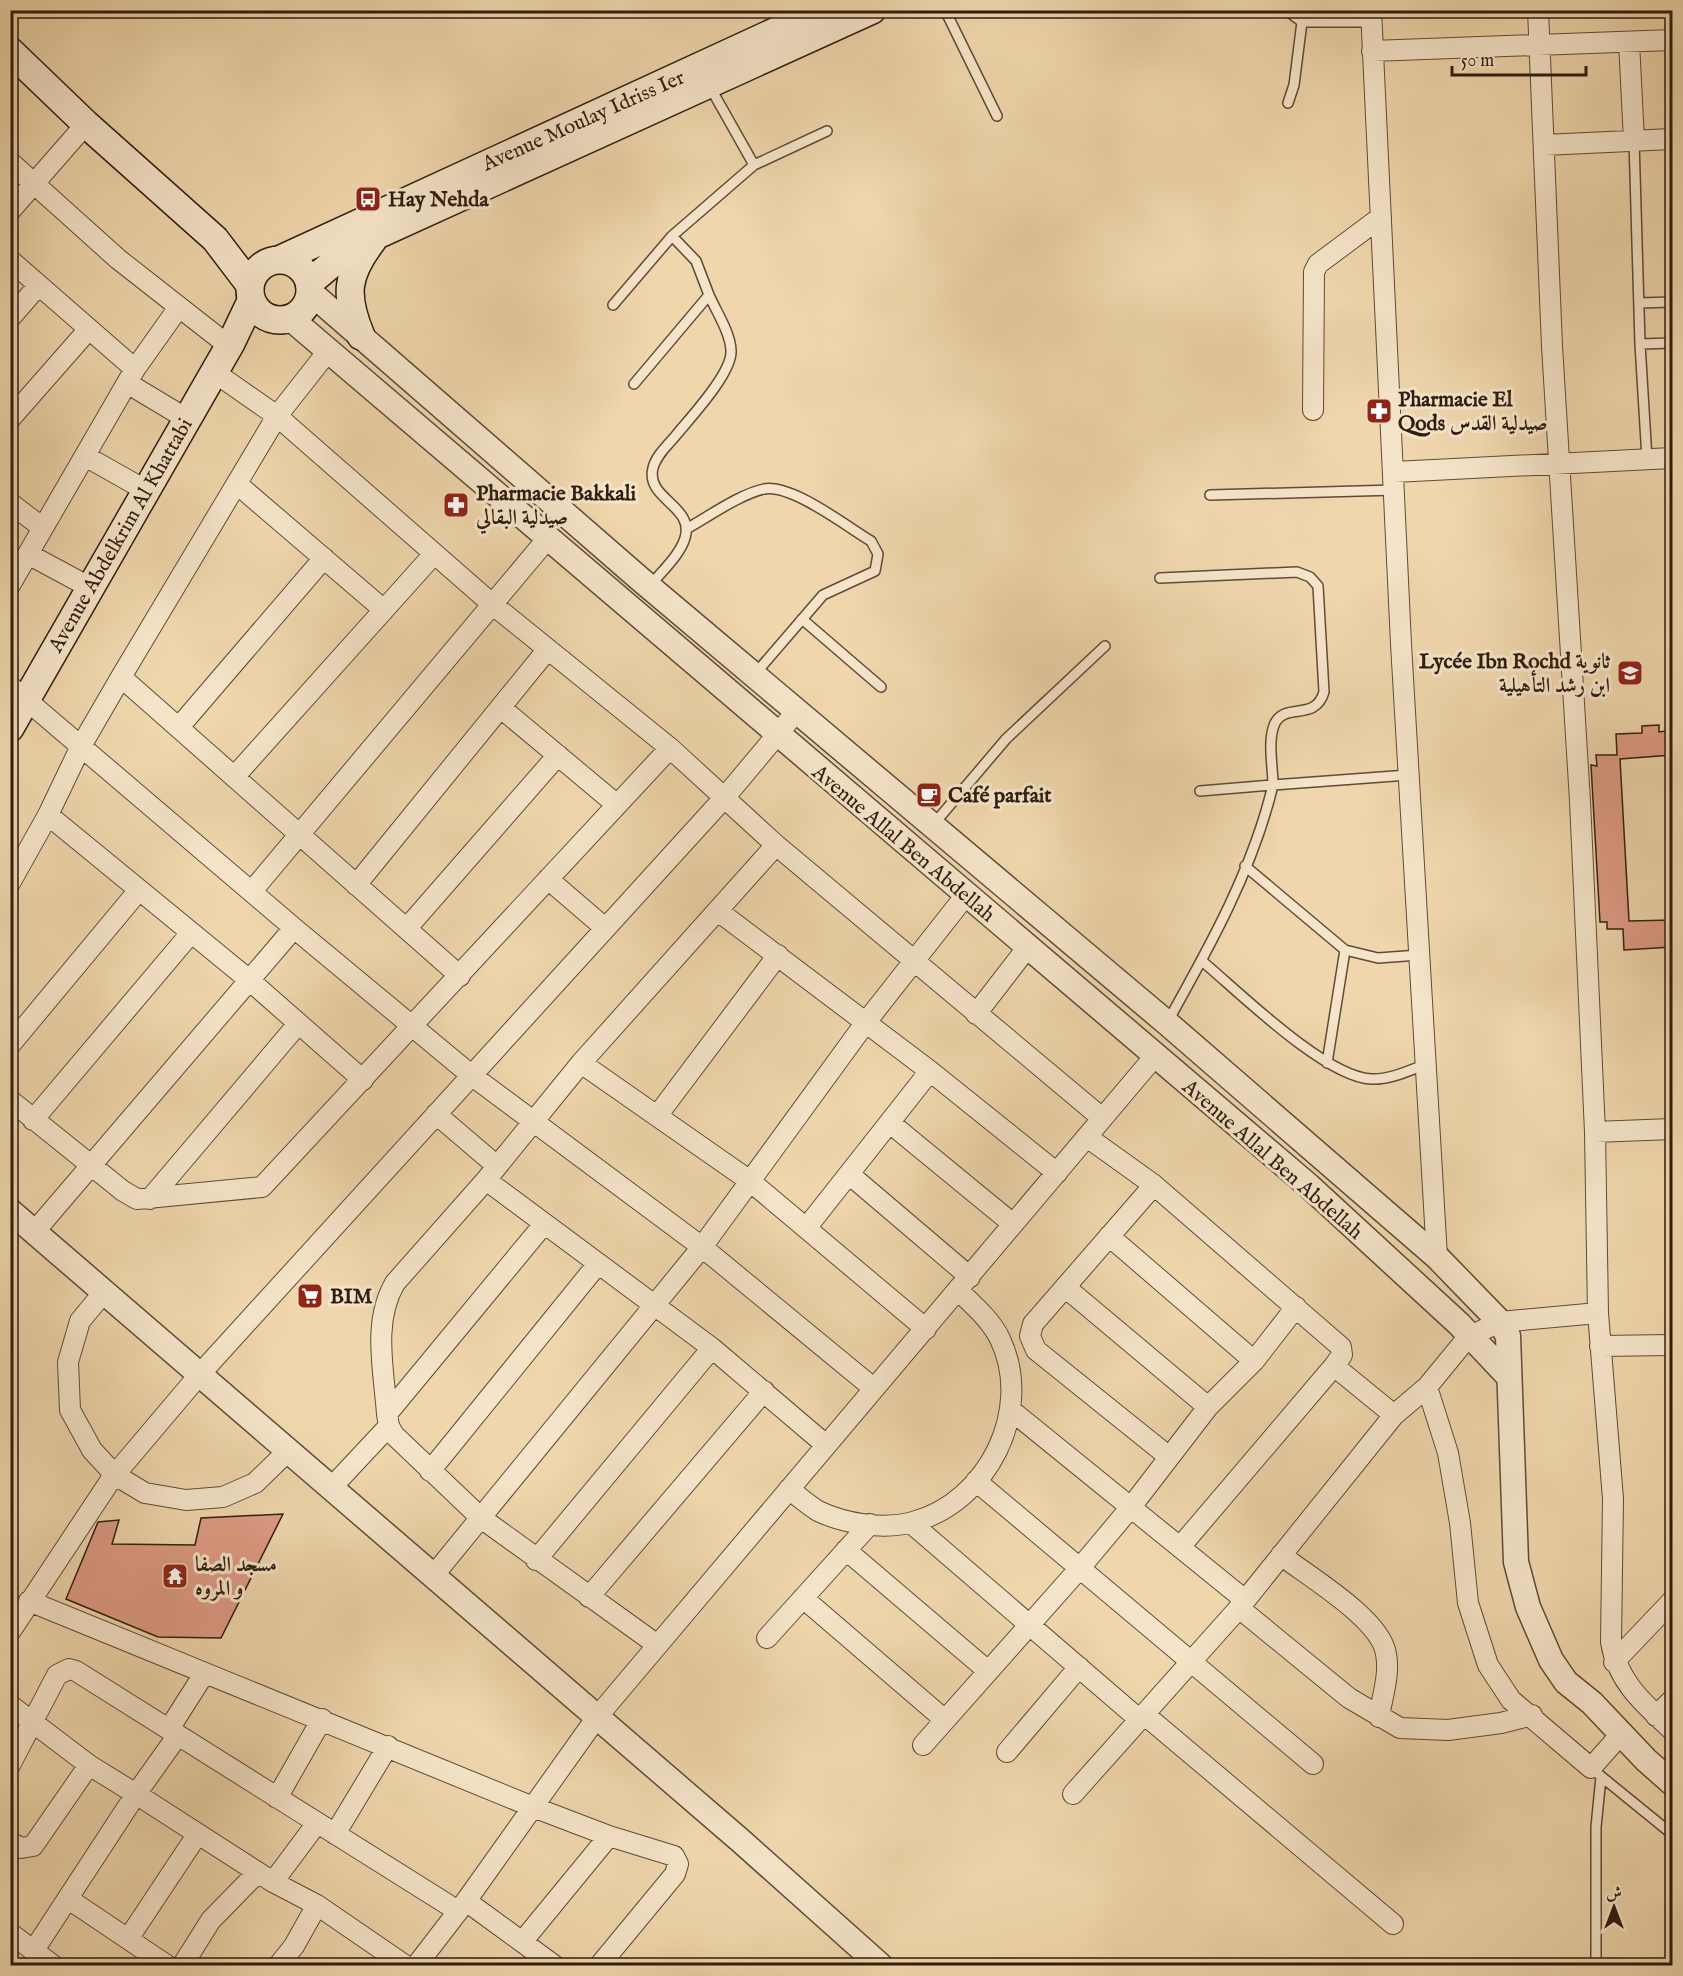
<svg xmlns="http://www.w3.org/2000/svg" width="1683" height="1976" font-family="'IM FELL English',Amiri,serif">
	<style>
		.building { fill: #de9b84; stroke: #2f1d10; stroke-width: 1.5 }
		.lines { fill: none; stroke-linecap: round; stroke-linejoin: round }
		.service-casing { stroke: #5f4b37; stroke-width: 12 }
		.minor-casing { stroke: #5f4b37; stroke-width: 22 }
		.tertiary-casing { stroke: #5f4b37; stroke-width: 27 }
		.secondary-casing { stroke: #2f1d10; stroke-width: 30 }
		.service { stroke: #f5e4c9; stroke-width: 9 }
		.minor { stroke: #f5e4c9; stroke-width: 20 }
		.tertiary { stroke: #f5e4c9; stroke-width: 24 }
		.secondary { stroke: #f5e4c9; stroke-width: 27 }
		.labels { text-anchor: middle; stroke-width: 6; stroke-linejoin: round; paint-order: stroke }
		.street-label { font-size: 21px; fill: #2f1d10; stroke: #f5e4c9 }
		.poi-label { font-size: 21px; font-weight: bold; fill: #2f1d10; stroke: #f5e4c9; text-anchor: start }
	</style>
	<rect width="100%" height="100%" fill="#efd6ac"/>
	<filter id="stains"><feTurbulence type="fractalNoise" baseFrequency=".00333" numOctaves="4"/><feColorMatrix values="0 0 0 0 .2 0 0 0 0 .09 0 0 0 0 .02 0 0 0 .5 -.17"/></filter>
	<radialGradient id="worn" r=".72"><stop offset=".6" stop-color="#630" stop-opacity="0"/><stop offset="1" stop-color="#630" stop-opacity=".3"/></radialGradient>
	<path class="building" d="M1659,725V732L1672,730V755L1620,759L1629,921L1672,920V947L1624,950L1623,929H1607V922H1600L1591,765L1597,766L1596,755H1617L1616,734L1642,733V726Z
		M283,1514L221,1638L158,1637L66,1599L98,1522L119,1520L112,1544L195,1545L201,1518Z"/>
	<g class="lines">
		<g class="service-casing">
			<path id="service" d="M945,10L997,116
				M1286,10L1302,22H1371
				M1288,103L1294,85L1302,22
				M1634,140L1640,344L1647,459
				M754,165L827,131
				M1639,303L1672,302
				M613,305L672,236L754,165L710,87
				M1640,344L1672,343
				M634,384L709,295L696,261L672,236
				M1210,495L1395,490
				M686,529C708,517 740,494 764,489C792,484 846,526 871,541L878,554L875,571L823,595L755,674
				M1160,578L1297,572L1310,577L1318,586L1324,692C1315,722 1286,702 1275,723C1267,740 1273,767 1273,785L1200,791
				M650,586C661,572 680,555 685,538C695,506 645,499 653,468C656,455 669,444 677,434C691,417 733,372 731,350C730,332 716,311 709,295
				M802,619L881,687
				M933,825L1006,739L1105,646
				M1245,866L1345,950L1378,958L1419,955
				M1202,961C1239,992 1325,1077 1371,1079C1389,1080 1408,1071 1424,1065
				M1168,1021C1210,946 1253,869 1273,785L1408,775
				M1327,1063L1345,950
				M1597,1773L1672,1834
				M1596,1966V1827L1601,1777"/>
		</g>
		<g class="minor-casing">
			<path id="minor" d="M1371,10L1401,644L1437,1257
				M1538,10L1552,346L1580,801L1595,1132L1598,1313L1613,1499L1611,1642C1617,1681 1644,1704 1672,1730
				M1629,42L1634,140
				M1372,51L1672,40
				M1544,145L1672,139
				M10,162L118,259L229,346
				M10,211L86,124
				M10,260L135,369
				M10,318L38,286
				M214,372L277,416L492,604L670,748L776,845L1102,1118
				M127,383L187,419
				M1313,410L1314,272L1318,264L1381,217
				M10,419L89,329
				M85,456L147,491
				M1394,472L1672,458
				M237,484L384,610
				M10,503L43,528
				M28,554L91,588
				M10,585L135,369L179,307
				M121,677L460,976
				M10,686L294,928L471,1075L702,1247L872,1387
				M501,708L616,804
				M179,727L324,558
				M234,777L434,554
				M48,815L248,979L363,1080
				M548,879L605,928
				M10,883L48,815L81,746L121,677L277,416L329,350
				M356,885L548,649
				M252,891L548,538
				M718,911L930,1071L1057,1173
				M407,928L558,755
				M976,1014L1027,948
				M10,1045L139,890
				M581,1063L750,1181L926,1329
				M10,1100L123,1191L137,1199L262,1187L670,748
				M436,1114L497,1166
				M657,1116L778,955
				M33,1120L191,933
				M890,1123L1013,1224
				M1595,1132L1672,1129
				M1087,1137L1154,1185L1341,1347L1342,1355L1334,1366L1180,1547
				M849,1174L970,1277
				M486,1180L712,1348L826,1445
				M1154,1185L1033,1324L1030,1336L1036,1350L1168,1456
				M150,1199L298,1024
				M807,1227L930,1071
				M35,1231L294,928
				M1109,1236L1254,1361
				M1065,1287L1208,1407
				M104,1292L80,1321L68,1362L70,1410L92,1450L115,1475L145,1493L186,1500L223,1497L255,1483L288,1451
				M1600,1346L1672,1345
				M1334,1366L1394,1415
				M1427,1387L1448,1453L1460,1523L1468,1603L1488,1665L1511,1700L1591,1768L1621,1734
				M1012,1411L1245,1600
				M387,1414L544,1224
				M430,1471L597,1265
				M976,1481L1313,1764
				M331,1488L389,1426
				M789,1489C798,1496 808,1505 818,1511C845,1524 884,1530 913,1522C988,1502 1034,1410 1000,1339C991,1320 974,1306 959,1291
				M911,1523L1140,1720
				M846,1550L988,1671
				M1281,1555C1309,1577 1381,1619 1386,1654C1390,1675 1382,1697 1379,1717
				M536,1560L712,1348
				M433,1576L702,1247L866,1022L966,895
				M589,1597L764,1391
				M803,1598L945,1720
				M29,1601L533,1807L609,1836L674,1856L678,1864L675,1874L599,1966
				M1239,1608L1349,1698L1400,1728L1448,1730L1501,1723L1532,1715
				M10,1632L112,1478L200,1374L725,797L796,712
				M767,1638L870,1524
				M656,1644L481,1518L394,1435L389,1426L387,1414C384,1371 372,1322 395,1283L486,1180L581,1063L776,845
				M1614,1662L1672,1601
				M10,1705L89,1765L136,1794L178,1735
				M1145,1715L1393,1924
				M1656,1716L1672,1700
				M169,1729L204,1674
				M923,1745L1079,1569L1131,1507L1208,1407L1254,1361L1296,1307
				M1007,1752L1079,1667
				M10,1765L57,1675L69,1669L76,1671L458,1911
				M1073,1794L1239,1608L1394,1415L1427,1387L1468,1337L1500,1322L1598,1313
				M277,1798L322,1719
				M335,1834L388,1746
				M10,1842L21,1848L33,1846L89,1765
				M273,1882L317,1823
				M70,1900L168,1966
				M466,1901L555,1966
				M10,1933L54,1966
				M128,1939L197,1835
				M522,1942L609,1836
				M34,1950L136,1794L273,1882L317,1905L406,1966
				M182,1966L211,1920L257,1873
				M278,1966L294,1946L317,1905
				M416,1966L466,1901L597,1717L1155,1056"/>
		</g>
		<g class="tertiary-casing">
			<path id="tertiary" d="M310,292L640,579L1167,1023L1437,1257L1500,1322L1508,1336L1516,1562L1528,1607L1551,1660L1566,1682L1592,1703L1646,1760L1672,1783
				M290,318L1309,1186L1459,1324L1509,1377
				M10,1211L741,1841L881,1966"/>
		</g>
		<g class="secondary-casing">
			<path id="secondary" d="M10,51L86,124L215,239L250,285
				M279,260L822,10
				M250 290a30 30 0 1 1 60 0a30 30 0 1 1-60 0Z
				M309,283L334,262L375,236L872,10
				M361,336C344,295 346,275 373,240
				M10,728L231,343L251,301"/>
		</g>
		<use href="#service" class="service"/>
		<use href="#minor" class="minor"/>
		<use href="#tertiary" class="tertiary"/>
		<use href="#secondary" class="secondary"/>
	</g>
	<defs>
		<g id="bus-square" transform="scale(1.35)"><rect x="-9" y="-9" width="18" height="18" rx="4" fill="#8f2418" stroke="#f5e4c9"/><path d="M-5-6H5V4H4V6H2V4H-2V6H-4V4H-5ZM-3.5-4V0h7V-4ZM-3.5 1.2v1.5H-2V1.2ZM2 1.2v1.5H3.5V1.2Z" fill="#fff"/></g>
		<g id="pharmacy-square" transform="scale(1.35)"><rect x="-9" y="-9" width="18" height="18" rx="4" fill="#8f2418" stroke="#f5e4c9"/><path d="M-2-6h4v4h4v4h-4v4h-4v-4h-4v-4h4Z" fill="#fff"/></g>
		<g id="school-square" transform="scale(1.35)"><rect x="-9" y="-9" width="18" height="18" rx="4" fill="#8f2418" stroke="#f5e4c9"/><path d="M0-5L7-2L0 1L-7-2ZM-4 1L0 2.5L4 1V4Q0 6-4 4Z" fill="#fff"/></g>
		<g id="cafe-square" transform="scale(1.35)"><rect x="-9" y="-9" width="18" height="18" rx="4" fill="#8f2418" stroke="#f5e4c9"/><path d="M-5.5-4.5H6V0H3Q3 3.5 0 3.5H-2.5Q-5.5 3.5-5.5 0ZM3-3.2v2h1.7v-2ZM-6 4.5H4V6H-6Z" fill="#fff"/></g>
		<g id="supermarket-square" transform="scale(1.35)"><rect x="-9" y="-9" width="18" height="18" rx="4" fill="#8f2418" stroke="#f5e4c9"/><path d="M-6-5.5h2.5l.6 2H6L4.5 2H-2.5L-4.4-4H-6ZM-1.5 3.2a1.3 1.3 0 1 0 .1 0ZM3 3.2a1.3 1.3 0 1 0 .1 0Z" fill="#fff"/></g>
		<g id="temple-square" transform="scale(1.35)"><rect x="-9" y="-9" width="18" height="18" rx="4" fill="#8f2418" stroke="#f5e4c9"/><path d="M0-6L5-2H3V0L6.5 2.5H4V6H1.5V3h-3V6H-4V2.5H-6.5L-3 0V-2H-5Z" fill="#fff"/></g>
	</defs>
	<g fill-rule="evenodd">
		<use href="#bus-square" x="368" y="199"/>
		<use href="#pharmacy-square" x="1379" y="411"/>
		<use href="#pharmacy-square" x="456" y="505"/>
		<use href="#school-square" x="1630" y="673"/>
		<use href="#cafe-square" x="929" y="795"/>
		<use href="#supermarket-square" x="310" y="1296"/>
		<use href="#temple-square" x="175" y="1576"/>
	</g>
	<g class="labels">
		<g class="street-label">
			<text transform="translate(583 120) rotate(-24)" y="7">Avenue Moulay Idriss Ier</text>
			<text transform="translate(120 535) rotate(-60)" y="7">Avenue Abdelkrim Al Khattabi</text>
			<text transform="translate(904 843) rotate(40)" y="7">Avenue Allal Ben Abdellah</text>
			<text transform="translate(1273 1159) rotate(41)" y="7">Avenue Allal Ben Abdellah</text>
		</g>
		<g class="poi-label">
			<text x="388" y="206">Hay Nehda</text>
			<text x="1398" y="406">Pharmacie El<tspan x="1398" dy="24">Qods صيدلية القدس</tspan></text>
			<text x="476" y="500">Pharmacie Bakkali<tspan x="476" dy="24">صيدلية البقالي</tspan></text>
			<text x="1610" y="668" text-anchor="end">Lycée Ibn Rochd ثانوية<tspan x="1610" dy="24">ابن رشد التأهيلية</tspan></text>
			<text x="948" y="802">Café parfait</text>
			<text x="330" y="1303">BIM</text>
			<text x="195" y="1571">مسجد الصفا<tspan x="195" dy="24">و المروه</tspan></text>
		</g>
	</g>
	<rect width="1683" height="1976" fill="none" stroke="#efd6ac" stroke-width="36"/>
	<rect x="12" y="12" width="1659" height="1952" fill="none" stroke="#2f1d10" stroke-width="3"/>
	<rect x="18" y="18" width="1647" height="1940" fill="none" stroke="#2f1d10" stroke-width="1.5"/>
	<g transform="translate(1614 1907)" stroke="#f5e4c9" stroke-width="4.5" paint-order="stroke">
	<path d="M0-4.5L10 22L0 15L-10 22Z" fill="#2f1d10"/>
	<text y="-9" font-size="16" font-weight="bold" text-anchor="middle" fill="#2f1d10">ش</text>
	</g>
	<path d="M1452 66v9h134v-9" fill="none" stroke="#2f1d10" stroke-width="3"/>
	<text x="1461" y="66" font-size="18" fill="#2f1d10" stroke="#f5e4c9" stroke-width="4.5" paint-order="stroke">50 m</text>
	<rect width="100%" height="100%" filter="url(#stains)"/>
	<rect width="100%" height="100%" fill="url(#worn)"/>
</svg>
